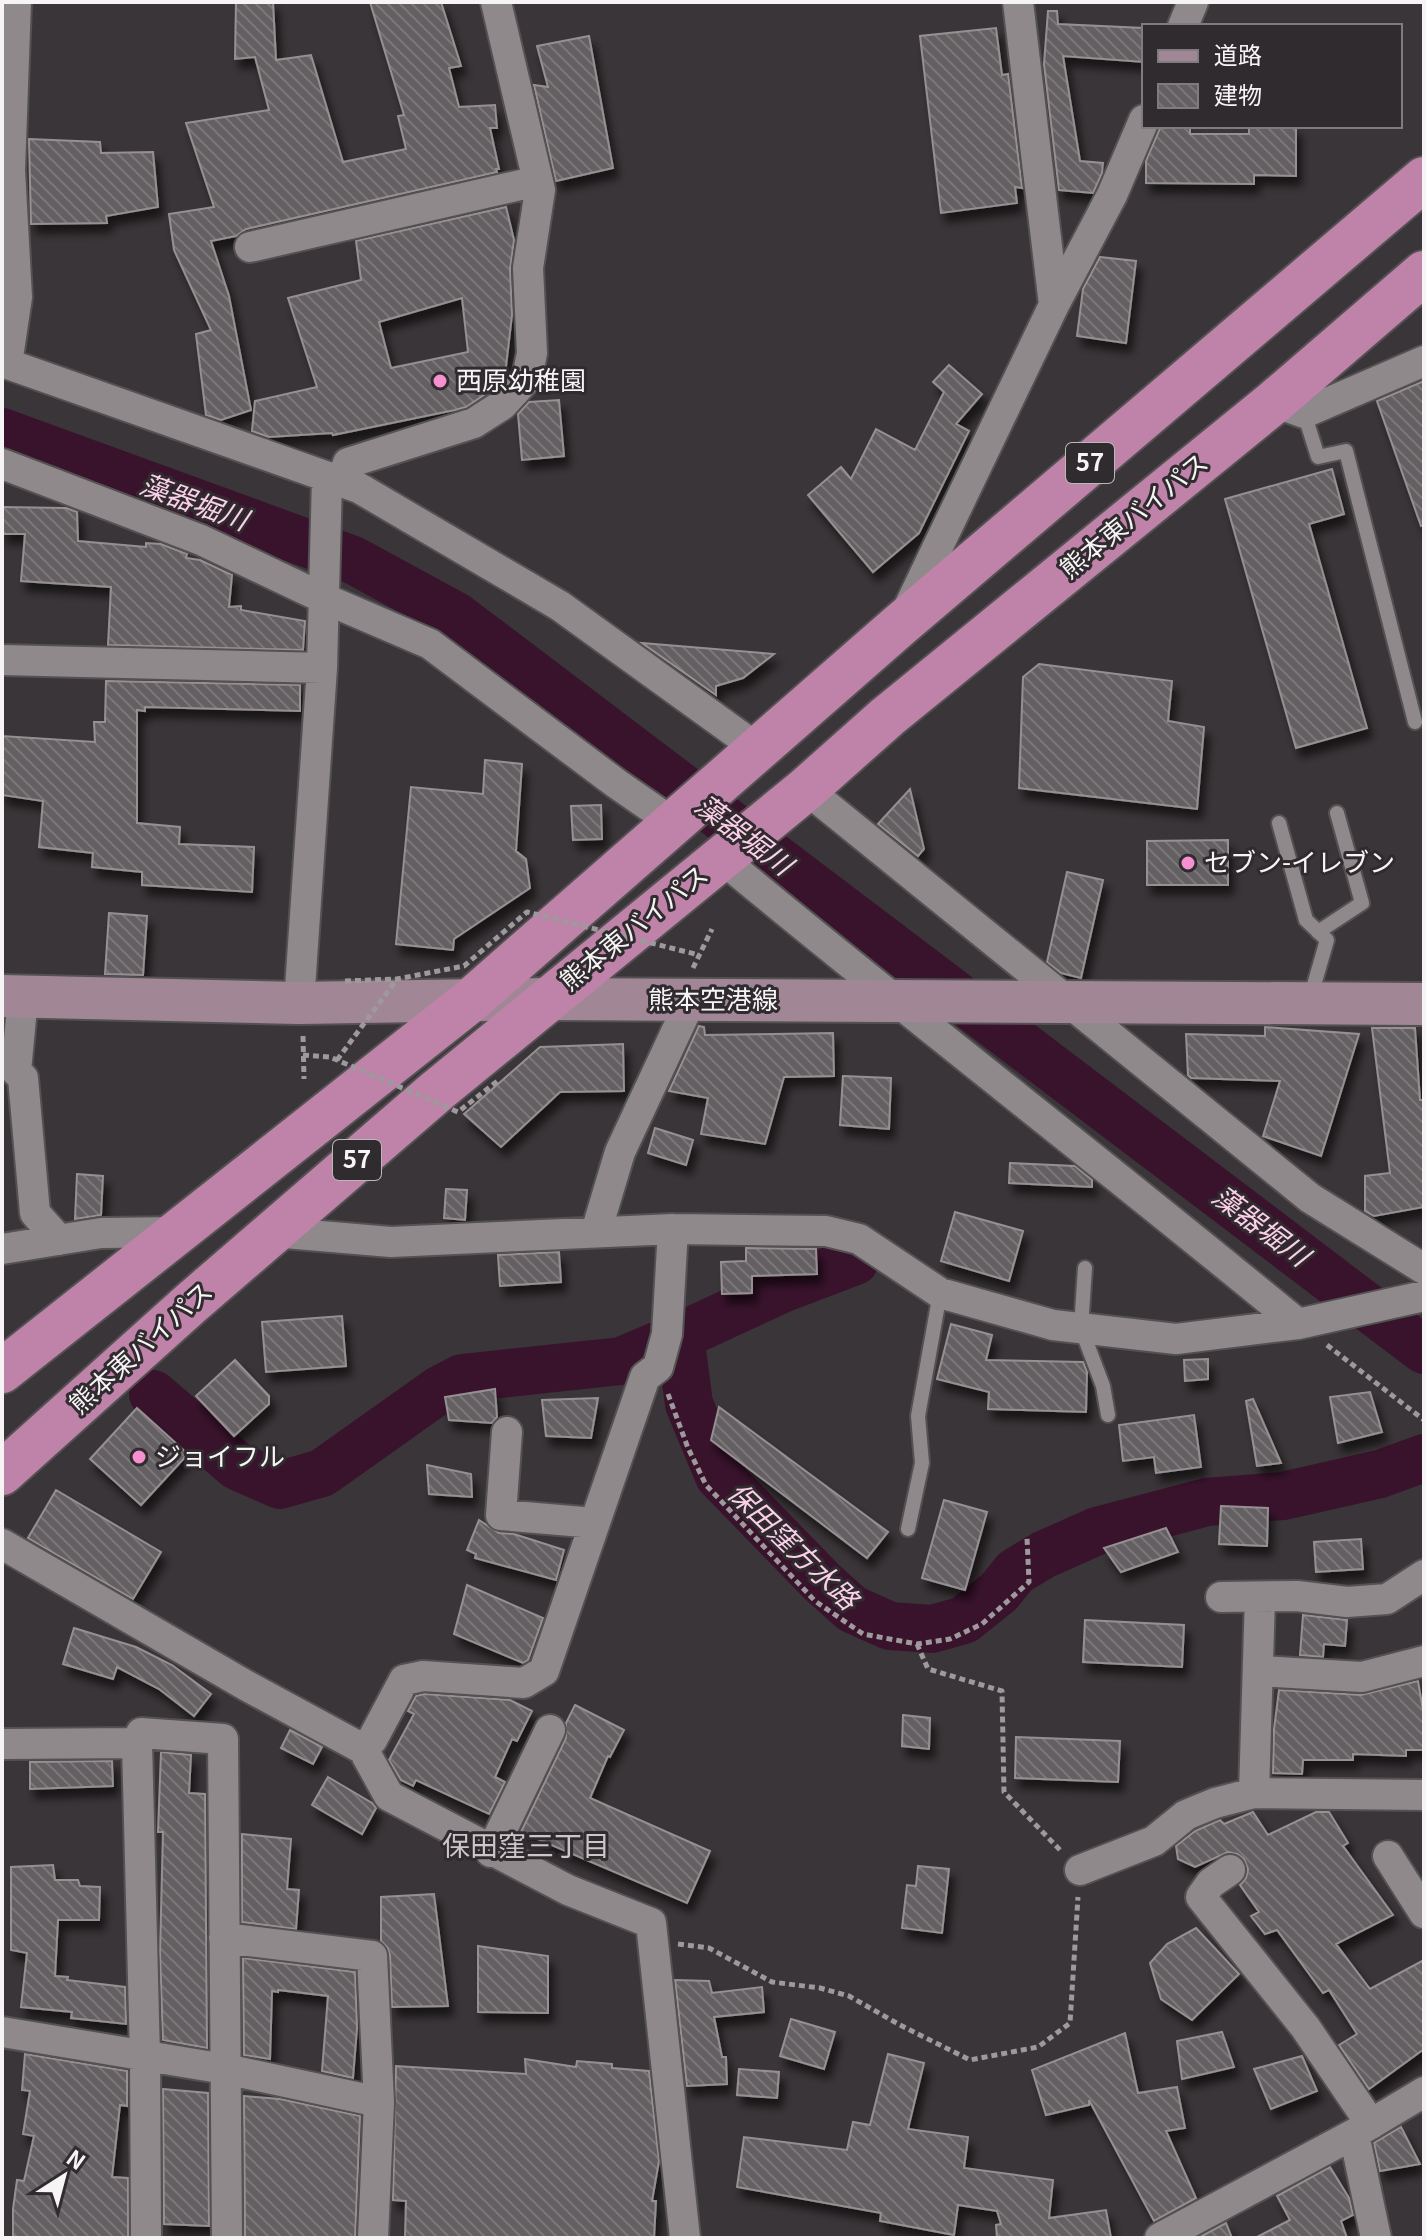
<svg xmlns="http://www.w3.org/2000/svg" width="1426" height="2240" font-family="Georgia,'Noto Sans JP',serif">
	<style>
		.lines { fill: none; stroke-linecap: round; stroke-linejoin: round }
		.river { stroke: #39132c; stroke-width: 48 }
		.building { fill: url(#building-back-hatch); stroke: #969093; stroke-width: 2; fill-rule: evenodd; filter: url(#shadow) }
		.service-casing { stroke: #545153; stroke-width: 18 }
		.minor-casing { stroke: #545153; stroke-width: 34 }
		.secondary-casing { stroke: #545153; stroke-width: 46 }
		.trunk-casing { stroke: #545153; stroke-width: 48 }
		.path { stroke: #9d999c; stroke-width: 5; stroke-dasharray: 6 4; stroke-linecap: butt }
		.service { stroke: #8f898c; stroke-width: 14 }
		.minor { stroke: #8f898c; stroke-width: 30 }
		.secondary { stroke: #a18796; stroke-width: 42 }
		.trunk { stroke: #bf82a8; stroke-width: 44 }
		.path-bridge { stroke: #9d999c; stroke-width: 5; stroke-dasharray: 6 4; stroke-linecap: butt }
		.poi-dot { fill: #f690d0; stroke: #302b2e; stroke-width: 3 }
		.labels { text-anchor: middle; stroke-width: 6; stroke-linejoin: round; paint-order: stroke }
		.shield { fill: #302b2e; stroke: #bbb8ba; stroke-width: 2 }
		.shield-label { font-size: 24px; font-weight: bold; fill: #f7f4f6 }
		.poi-label { font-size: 26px; fill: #f7f4f6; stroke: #302b2e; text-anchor: start }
		.street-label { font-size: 26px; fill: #f7f4f6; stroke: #302b2e }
		.water-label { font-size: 28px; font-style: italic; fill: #fccfe9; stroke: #302b2e }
		.neighbourhood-label { font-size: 28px; fill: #ccc6c9; stroke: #302b2e }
	</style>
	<defs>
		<pattern id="building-back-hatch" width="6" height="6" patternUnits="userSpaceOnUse" patternTransform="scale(2)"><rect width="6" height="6" fill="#645f62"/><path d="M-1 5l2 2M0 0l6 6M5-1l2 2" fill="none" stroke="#7b7779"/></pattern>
		<filter id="shadow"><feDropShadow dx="5" dy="9" stdDeviation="4" flood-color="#0009"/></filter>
	</defs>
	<rect width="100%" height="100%" fill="#3a3538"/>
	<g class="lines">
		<path class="river" d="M2,432L353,560L456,616L1424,1350
			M680,1336L784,1288L855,1261
			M153,1394L237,1466L280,1485L322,1473L439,1390L462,1378L621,1361L680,1336L689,1404L719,1476L822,1582L852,1609L890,1626L932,1629L964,1620L999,1592L1015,1572L1043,1555L1097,1531L1207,1502L1283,1496L1380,1474L1424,1458"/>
	</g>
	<path class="building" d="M236,2H273L276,60L311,55L343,162L406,149L398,116L404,115L370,2H441L461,66L449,68L459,107L495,105L497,128H490L499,169H496L497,172L246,229L236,236L211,241L229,296L251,410L221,420L206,415L196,334L211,330L174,250L169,214L214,207L186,123L269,110L255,57L235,59Z
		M1048,11H1057L1058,24L1144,28V62L1063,56L1080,161L1103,163L1102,173L1093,193L1059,190L1044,64Z
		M996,28L1002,75L1008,74L1022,188L1015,187L1017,203L941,213L920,36Z
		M589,36L613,168L556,181L534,85L548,87L537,46Z
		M1249,127H1296V176L1254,175V184L1146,183V161L1160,128H1190V134H1249Z
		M29,139L100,142L101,153L153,152L158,207L106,216L107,223L31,224Z
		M506,207L514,240L510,269L512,315L505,375L490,391L466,407L455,410L333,435L332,433L269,437L252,431L255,401L317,387L288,298L361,280L356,241ZM462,298L468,352L391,368L379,322Z
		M1100,257L1136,261L1126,343L1077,336L1083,289Z
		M949,365L982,394L956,424L969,431L919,533L873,572L808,495L841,467L851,479L876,429L915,450L944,392L933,382Z
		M1424,381V525L1421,526L1377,401Z
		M559,400L564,456L522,460L518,414L529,402Z
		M1332,469L1344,514L1309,524L1367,728L1296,748L1225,499Z
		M2,507L66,508L77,512L78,541L146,547V543L161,544L187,554L186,558L200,560L232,575L229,607L241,606V610L305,621L303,650L108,645L111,587L21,581L25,534H2Z
		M642,643L774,654L743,678L716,686V695Z
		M1039,664L1172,681L1168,721L1204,727L1197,809L1019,788L1023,677Z
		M106,681L300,685V711L145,707V711L137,710V823L180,827L179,844L254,847L252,892L142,885V872L92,867L93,853L39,847L43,801L2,795V736L95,742L94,722H105Z
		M485,760L522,764L516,851L526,859L530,888L454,939L453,950L396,944L411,787L483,794Z
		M910,789L924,849L918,856L878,824Z
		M601,805L602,839L573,840L571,806Z
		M1228,840V885H1147V841Z
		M1067,872L1103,880L1081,978L1061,973L1047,962Z
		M109,913L147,916L143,975L105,974Z
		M699,1026L704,1027L705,1035L833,1033L834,1076L784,1077L765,1144L701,1134L708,1098L669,1091Z
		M1265,1027L1359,1034L1321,1156L1263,1136L1280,1081L1191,1078L1188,1075L1186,1034L1265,1036Z
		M1372,1028H1415L1420,1100H1424V1207L1374,1216L1365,1211V1176L1390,1173Z
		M623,1044L624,1091L560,1092L501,1147L464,1114L540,1047Z
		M843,1076L891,1078L889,1129L840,1125Z
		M655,1128L693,1140L686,1165L648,1153Z
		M1010,1163L1075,1166L1092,1180V1187L1009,1183Z
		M77,1174L103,1176L101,1215L75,1219Z
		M446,1189L467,1190L465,1220L444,1218Z
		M955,1212L1023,1231L1009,1281L941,1261Z
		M746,1248L816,1249L817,1274L752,1276V1293L722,1294L721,1262L746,1261Z
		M559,1252L561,1282L500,1286L498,1255Z
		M342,1316L346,1366L266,1372L262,1322Z
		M951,1324L992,1335L986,1360L1083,1362L1087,1372L1086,1412L988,1409L989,1392L937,1379Z
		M1208,1359V1379L1185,1381L1184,1360Z
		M235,1360L269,1396V1404L234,1436L196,1396Z
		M495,1389L497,1417L492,1423L449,1420L445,1397Z
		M1370,1392L1382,1432L1338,1443L1330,1397Z
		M598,1398L591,1438L546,1436L542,1400Z
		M1253,1399L1281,1463L1257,1466L1246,1401Z
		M719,1407L888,1532L867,1558L711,1440Z
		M137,1408L188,1454L141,1505L90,1459Z
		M1194,1415L1201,1467L1156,1473L1154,1457L1123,1461L1119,1425Z
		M427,1465L471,1474L472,1497L429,1494Z
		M56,1490L161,1552L133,1599L28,1538Z
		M944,1500L987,1512L965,1590L922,1578Z
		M1221,1506L1268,1508L1267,1546L1219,1544Z
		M479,1520L499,1533L514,1534L564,1550L556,1580L475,1558L476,1554L467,1550Z
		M1166,1528L1178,1552L1121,1572L1104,1548Z
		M1361,1539L1363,1569L1316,1572L1314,1542Z
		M467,1585L543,1618L528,1660L523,1663L454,1634Z
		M1303,1615L1347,1620L1345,1646L1324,1644L1323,1657L1300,1655Z
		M1085,1620L1184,1625L1182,1667L1083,1662Z
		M74,1628L136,1647L172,1665L211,1694L194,1716L159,1689L117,1667L113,1679L63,1664Z
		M1418,1681L1424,1716V1750H1406V1756L1353,1754V1760H1303L1302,1774L1273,1773L1274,1729L1279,1690L1361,1695Z
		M424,1694L510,1700L532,1711L517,1741L512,1739L495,1777L505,1782L489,1814L416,1780L413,1786L401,1780L389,1760L414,1714L408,1711L416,1696Z
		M575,1705L624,1730L610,1757L608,1756L590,1798L710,1851L687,1903L521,1832L566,1738V1723Z
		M903,1715L930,1718L929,1749L902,1746Z
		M290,1730L322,1747L313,1764L281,1748Z
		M1016,1737L1120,1741L1118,1782L1015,1778Z
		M161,1752L191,1755L189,1793L205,1794L207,2048L163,2040L160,1953L163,1832H158Z
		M112,1761L113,1786L30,1789V1762Z
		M328,1777L372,1803L376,1808L362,1834L312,1805Z
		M1253,1812L1268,1835L1316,1812H1329L1348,1843L1343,1846L1393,1915L1336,1944L1370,1989L1424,1960V2049L1369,2089L1339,2045L1357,2034L1329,1990L1323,1993L1277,1930L1265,1934L1251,1916L1259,1912L1240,1885L1246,1878L1248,1869L1244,1859L1237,1854L1228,1852L1195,1867L1178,1859L1176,1846L1195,1831L1220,1820L1224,1824Z
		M242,1834L291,1839L287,1889L299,1890L296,1929L242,1922Z
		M53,1865L55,1880H78L80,1886L100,1887L99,1920H58L55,1976L68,1977L67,1980L125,1987L126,2024L71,2018L72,2012L21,2007L27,1953L11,1950V1867Z
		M918,1866L949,1869L942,1933L902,1928L907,1885L916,1886Z
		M434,1894L448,2006L392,2007L390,1955L387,1947L381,1941V1897Z
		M1196,1928L1239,1974L1192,2020L1161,1999L1150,1963L1167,1944Z
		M478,1946L548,1956V2013L478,2012Z
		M243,1958L355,1972L357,2028L353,2078L322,2071L328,1996L278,1990V1992L272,1991L270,2059L244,2055Z
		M675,1980L709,1981L712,1993L762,1987L764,2012L714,2017L722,2057H726L727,2084L687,2086Z
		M791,2019L835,2032L824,2069L780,2056Z
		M1222,2032L1234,2067L1182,2079L1177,2041Z
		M1125,2033L1138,2093L1177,2087L1185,2128L1166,2131L1196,2198L1154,2221L1089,2100V2105L1046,2115L1032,2070Z
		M25,2054L127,2071V2106L120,2105L112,2177L128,2178V2238H13V2209L17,2180L24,2181L34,2136L23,2134L30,2091L22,2090Z
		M888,2054L924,2063L908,2129L968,2137L964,2168L1053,2180L1049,2218L1106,2210L1111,2238H997L996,2225L1001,2224L997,2211L958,2205L954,2235L880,2221L881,2213L737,2187L744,2137L847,2150L853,2122L870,2125Z
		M1302,2056L1317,2091L1271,2109L1254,2069Z
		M525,2059L576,2067L577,2061L612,2064V2068L649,2071L659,2161L652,2201H656L654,2238H405L406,2201L393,2200L396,2066L526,2074Z
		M739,2069L779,2072L777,2098L737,2095Z
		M163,2089L208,2093L209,2226L164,2224Z
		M244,2096L280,2099L360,2116L355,2238H245Z
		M1401,2127L1420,2164L1380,2171L1374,2143Z
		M1330,2167L1349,2198L1353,2215L1341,2221L1347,2238H1255L1290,2220L1277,2196Z
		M1226,2223L1232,2238H1198Z"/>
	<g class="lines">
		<g class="service-casing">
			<path id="service" d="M1304,413L1318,457L1346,451L1415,722
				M1279,823L1306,920L1327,940L1310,999
				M1318,932L1362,903L1337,813
				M1085,1268L1081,1328L1103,1386L1108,1415
				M908,1529L922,1463L918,1416L940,1293"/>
		</g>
		<g class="minor-casing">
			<path id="minor" d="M1018,2L1054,305
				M1183,26L1193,2
				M250,247L538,181
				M2,362L359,488L560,606L758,749
				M7,364L17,297L10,170L16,2
				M1274,402L1304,413L1424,361
				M2,464L201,540L323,598L430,644L617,784L672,822
				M341,483L348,463L474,423L502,405L527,378L532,353L528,268L540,190L496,2
				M907,611L1054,305L1112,195L1144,120
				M2,660L322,668
				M806,789L1310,1198L1424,1269
				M721,858C911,1016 1107,1166 1298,1324
				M23,997L16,1071L23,1078L35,1213L59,1240
				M299,1003L322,668L327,479
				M273,1232L391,1242L673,1229L826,1231L859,1239L940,1293L1053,1325L1176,1339L1298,1324L1424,1296
				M596,1232L620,1152L691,1000
				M2,1249L101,1233L180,1232
				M507,1432L501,1515L595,1523
				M2,1544L247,1686L363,1749L389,1796L568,1890L651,1923L685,2238
				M1221,1597L1297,1596L1347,1602L1387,1599L1424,1575
				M1259,1671L1362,1677L1424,1661
				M2,1744L137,1743
				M363,1749L372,1740L404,1680L423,1676L524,1683L544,1671L645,1377L658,1367L667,1334L673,1229
				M1254,1793L1260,1597
				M491,1852L550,1730
				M1388,1856L1424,1913
				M1080,1870L1154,1841L1186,1815L1215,1803L1254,1793L1424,1795
				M1230,1870L1211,1883L1201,1897L1305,2027L1371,2124
				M224,1938L372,1956L379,2102
				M2,2032L225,2069L379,2102L373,2238
				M1354,2134L1376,2238
				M146,2238L145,2056L137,1743L141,1733L223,1739L227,2238
				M1160,2238L1354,2134L1424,2092"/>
		</g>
		<g class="secondary-casing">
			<path id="secondary" d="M2,996L299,1003L547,999L1424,1004"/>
		</g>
		<g class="trunk-casing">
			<path id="trunk" d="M2,1371L470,1001L901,624L1424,179
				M2,1473L190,1304L438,1090L806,789L887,717L1274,402L1424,273"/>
		</g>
		<path class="path" d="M693,968L712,929
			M303,1036L304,1079
			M1327,1345L1424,1420
			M668,1394L688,1448L706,1485L815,1601L863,1634L917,1644L950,1639L982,1624L1029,1582L1027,1538
			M917,1644L928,1669L1002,1691L1004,1792L1061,1851
			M678,1944L709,1948L772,1982L820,1988L849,1996L900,2025L970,2060L1038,2047L1070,2023L1078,1897"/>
		<use href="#service" class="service"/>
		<use href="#minor" class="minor"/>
		<use href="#secondary" class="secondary"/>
		<use href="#trunk" class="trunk"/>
		<path class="path-bridge" d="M345,981L397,979L464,966L527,912L699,955
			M303,1055L330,1057L458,1112L500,1079
			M337,1060L397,979"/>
	</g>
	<g class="poi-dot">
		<circle cx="440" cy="381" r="8"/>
		<circle cx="1188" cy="863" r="8"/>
		<circle cx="139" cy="1457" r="8"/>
	</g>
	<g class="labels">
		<g class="shield">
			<rect x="1066" y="443" width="48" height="40" rx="6"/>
			<rect x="333" y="1140" width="48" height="40" rx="6"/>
		</g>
		<g class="shield-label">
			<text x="1090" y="471">57</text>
			<text x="357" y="1168">57</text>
		</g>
		<g class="poi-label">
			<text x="456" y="390">西原幼稚園</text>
			<text x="1204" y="872">セブン-イレブン</text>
			<text x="155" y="1466">ジョイフル</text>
		</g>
		<g class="street-label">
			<text transform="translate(1134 516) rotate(-39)" y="9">熊本東バイパス</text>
			<text transform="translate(634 928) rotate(-39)" y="9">熊本東バイパス</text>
			<text x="713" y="1009">熊本空港線</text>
			<text transform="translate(141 1348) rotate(-42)" y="9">熊本東バイパス</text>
		</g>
		<g class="water-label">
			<text transform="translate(194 502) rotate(20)" y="10">藻器堀川</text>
			<text transform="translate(744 835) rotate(37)" y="10">藻器堀川</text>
			<text transform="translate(1261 1226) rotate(37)" y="10">藻器堀川</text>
			<text transform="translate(793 1546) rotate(44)" y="10">保田窪方水路</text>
		</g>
		<g class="neighbourhood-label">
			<text x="526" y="1856">保田窪三丁目</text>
		</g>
	</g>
	<rect width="1426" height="2240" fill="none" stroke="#f7f4f6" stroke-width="8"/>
	<rect x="1142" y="24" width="260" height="104" fill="#302b2e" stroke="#807b7e" stroke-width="2"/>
	<rect x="1158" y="50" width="40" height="12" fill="#a18796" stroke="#807b7e" stroke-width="2"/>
	<text x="1214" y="64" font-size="24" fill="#f7f4f6">道路</text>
	<rect x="1158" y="84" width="40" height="24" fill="url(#building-back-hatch)" stroke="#807b7e" stroke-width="2"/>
	<text x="1214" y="104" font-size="24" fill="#f7f4f6">建物</text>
	<g transform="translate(64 2176) rotate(36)" stroke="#302b2e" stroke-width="6" paint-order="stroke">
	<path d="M0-6L14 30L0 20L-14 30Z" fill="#f7f4f6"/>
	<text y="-12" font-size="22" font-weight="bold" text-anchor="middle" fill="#f7f4f6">N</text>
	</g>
</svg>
